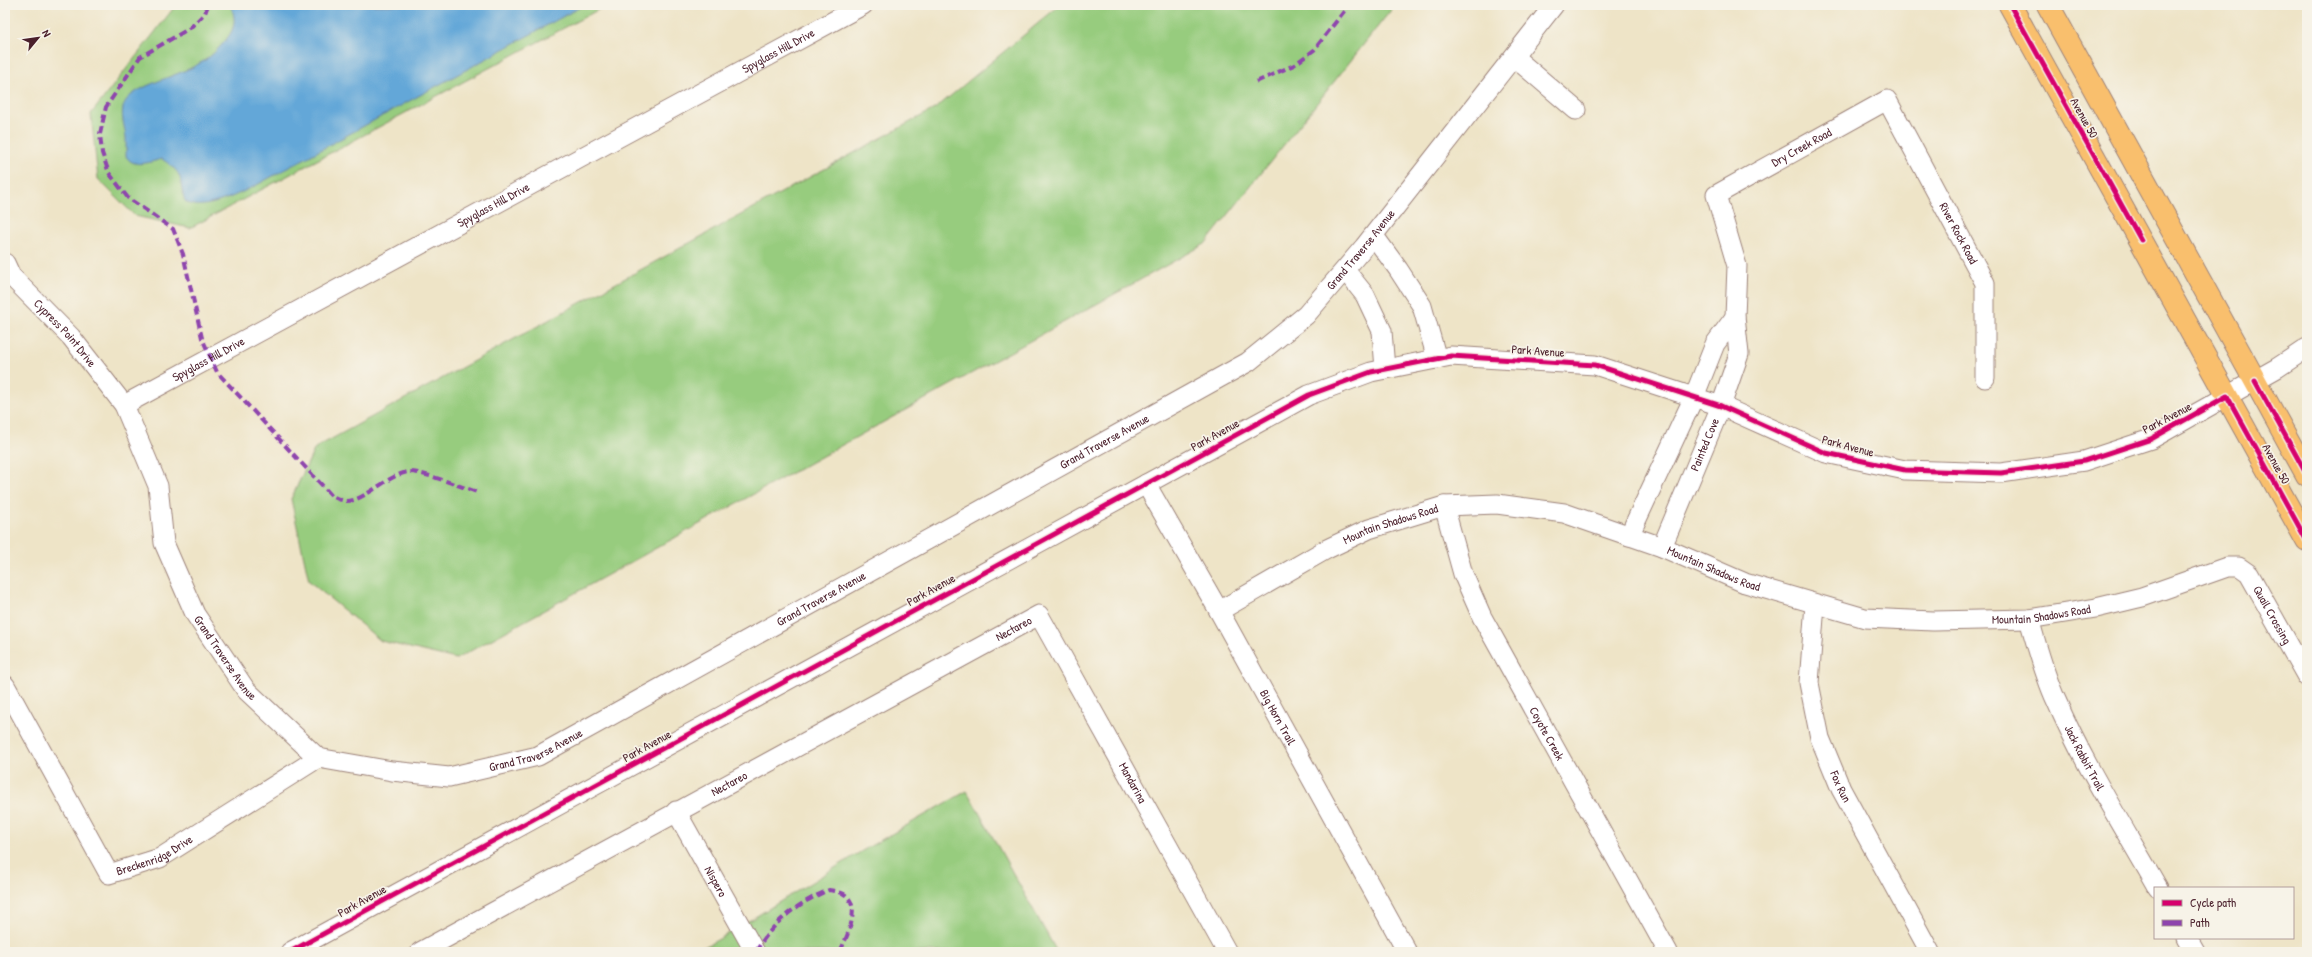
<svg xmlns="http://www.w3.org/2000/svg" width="2312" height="957" font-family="'Patrick Hand',sans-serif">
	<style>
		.green { fill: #97cc7e; stroke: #707654 }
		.water { fill: #64a7d8; stroke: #576382 }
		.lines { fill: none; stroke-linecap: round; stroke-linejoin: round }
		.minor-casing { stroke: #9c8279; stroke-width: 21 }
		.major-casing { stroke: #9c8279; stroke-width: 24 }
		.minor { stroke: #fff; stroke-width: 19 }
		.major { stroke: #f9bf6d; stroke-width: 22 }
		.quiet { stroke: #8e44ad; stroke-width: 4; stroke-dasharray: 8 4; stroke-linecap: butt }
		.cycleway-casing { stroke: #f7f3e8; stroke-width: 8 }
		.cycleway { stroke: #d6006c; stroke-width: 5 }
		.labels { text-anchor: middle; stroke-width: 3.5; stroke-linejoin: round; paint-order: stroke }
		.street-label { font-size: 12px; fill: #4a1f2b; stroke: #f7f3e8 }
	</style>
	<rect width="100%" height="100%" fill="#f7f3e8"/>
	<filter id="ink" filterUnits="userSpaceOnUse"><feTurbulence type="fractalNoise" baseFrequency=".025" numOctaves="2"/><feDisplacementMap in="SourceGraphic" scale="8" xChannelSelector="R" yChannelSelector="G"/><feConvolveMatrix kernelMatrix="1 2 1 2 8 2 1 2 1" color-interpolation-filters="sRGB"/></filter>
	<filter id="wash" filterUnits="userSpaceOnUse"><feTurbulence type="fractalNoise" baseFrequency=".012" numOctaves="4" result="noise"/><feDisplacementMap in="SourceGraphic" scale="16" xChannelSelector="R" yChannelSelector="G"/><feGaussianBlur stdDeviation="0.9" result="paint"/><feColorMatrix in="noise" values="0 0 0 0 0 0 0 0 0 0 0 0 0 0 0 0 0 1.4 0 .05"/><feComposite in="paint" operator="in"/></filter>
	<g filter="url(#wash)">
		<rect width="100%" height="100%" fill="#eee4c7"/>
		<path class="green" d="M176,5H607L190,228L135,216L98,179L91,114Z
			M1060,5H1395L1205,244L456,659L381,641L309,581L291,499L315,448L936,108Z
			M967,791L1057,952H695L721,938L867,848Z"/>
		<path class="water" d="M230,5H584L253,187C238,194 200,214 185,201C177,177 187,176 162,159C150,162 133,169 126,156C126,150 126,144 126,138C125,126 119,114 125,102C135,85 182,75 200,63C210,58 218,49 225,41C235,29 237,19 230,5Z"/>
	</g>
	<g filter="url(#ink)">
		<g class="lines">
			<g class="minor-casing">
				<g id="minor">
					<path d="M1514,57L1576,110"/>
					<path d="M1374,236L1398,269L1422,306L1437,359"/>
					<path id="s1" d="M5,263L11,276L71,337L124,405L158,486L164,543L195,614L246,690L318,758L392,771L449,777L538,756L1248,362L1306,315L1364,247L1554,5"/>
					<path d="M1345,270L1365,295L1382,331L1385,369"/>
					<path id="s2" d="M124,405L863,5"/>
					<path id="s3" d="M1146,484L1219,611L1407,952"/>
					<path id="s4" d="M1444,506L1463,574L1482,617L1668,952"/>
					<path d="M1629,536L1694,397L1715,344L1735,317"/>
					<path id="s5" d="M1662,547L1721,406L1739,354L1735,317L1737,266L1716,195L1887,100L1985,283V378"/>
					<path id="s6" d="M1815,604L1809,683L1820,738L1841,789L1930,952"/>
					<path id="s7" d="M1219,611L1327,549L1369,529L1444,506L1497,504L1564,513L1662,547L1745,583L1865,618L1933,621L2029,619L2096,608L2142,597L2227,567H2239L2249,574L2307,677"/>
					<path id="s8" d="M2029,619C2037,646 2044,674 2056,700C2084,765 2123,826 2158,888"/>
					<path id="s9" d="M5,685L109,874L160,858L318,758"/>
					<path id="s10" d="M676,811L755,952"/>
					<path d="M2187,938L2195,952"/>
					<path d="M290,952L1309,395L1371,372L1451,356L1595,365L1721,406L1826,453L1905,470L2001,473L2084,461L2151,439L2277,368L2307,348"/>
					<path id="s11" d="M420,952L1039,615L1227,952"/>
				</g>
			</g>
			<g class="major-casing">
				<path id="major" d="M2010,5L2307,541
					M2048,5L2307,475"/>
			</g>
			<use href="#minor" class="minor"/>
			<use href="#major" class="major"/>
			<path class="quiet" d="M208,5L205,13L190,28L140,57L106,107L100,134L102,153L109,173L128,198L173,229L183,254L202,338L217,372L332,496C336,498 342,501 347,501C365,501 387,475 408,472C422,471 462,487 477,492
				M1256,82L1294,65L1314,50L1349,5
				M756,952C771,923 799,902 829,890C834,891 841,892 844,894C863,906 846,938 840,952"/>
			<g class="cycleway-casing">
				<path id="cycleway" d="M2010,5L2141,240
					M2255,381L2307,475
					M290,952L1309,395L1371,372L1451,356L1595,365L1721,406L1826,453L1905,470L2001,473L2084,461L2151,439L2227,396L2307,541"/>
			</g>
			<use href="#cycleway" class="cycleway"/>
		</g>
	</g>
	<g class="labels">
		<g class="street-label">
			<text dy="4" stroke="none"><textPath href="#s2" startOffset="744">Spyglass Hill Drive</textPath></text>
			<text transform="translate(2084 118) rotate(61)" y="4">Avenue 50</text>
			<text dy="4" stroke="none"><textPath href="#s5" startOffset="468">Dry Creek Road</textPath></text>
			<text dy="4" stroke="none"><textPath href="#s2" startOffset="420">Spyglass Hill Drive</textPath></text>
			<text dy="4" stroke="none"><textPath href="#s5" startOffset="717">River Rock Road</textPath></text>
			<text dy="4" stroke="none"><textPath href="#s1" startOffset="1795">Grand Traverse Avenue</textPath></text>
			<text dy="4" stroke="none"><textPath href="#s1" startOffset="93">Cypress Point Drive</textPath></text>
			<text transform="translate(1538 351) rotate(4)" y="4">Park Avenue</text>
			<text dy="4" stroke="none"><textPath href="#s2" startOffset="96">Spyglass Hill Drive</textPath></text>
			<text transform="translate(2167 418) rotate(-28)" y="4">Park Avenue</text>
			<text transform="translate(1215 435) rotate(-29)" y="4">Park Avenue</text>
			<text dy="4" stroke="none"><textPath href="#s1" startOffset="1471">Grand Traverse Avenue</textPath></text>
			<text dy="4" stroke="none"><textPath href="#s5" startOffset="111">Painted Cove</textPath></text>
			<text transform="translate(1848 446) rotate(15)" y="4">Park Avenue</text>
			<text transform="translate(2276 464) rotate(61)" y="4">Avenue 50</text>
			<text dy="4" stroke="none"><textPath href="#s7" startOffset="193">Mountain Shadows Road</textPath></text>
			<text dy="4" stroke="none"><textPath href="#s7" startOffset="530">Mountain Shadows Road</textPath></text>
			<text transform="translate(931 590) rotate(-29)" y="4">Park Avenue</text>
			<text dy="4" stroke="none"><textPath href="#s1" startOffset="1147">Grand Traverse Avenue</textPath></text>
			<text dy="4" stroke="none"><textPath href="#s7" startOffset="866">Mountain Shadows Road</textPath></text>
			<text dy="4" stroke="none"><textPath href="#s7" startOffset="1130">Quail Crossing</textPath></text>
			<text dy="4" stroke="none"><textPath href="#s11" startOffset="676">Nectareo</textPath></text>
			<text dy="4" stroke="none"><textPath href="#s1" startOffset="462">Grand Traverse Avenue</textPath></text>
			<text dy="4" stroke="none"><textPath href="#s3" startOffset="268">Big Horn Trail</textPath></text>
			<text dy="4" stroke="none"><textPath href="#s4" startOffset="251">Coyote Creek</textPath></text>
			<text transform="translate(647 746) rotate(-29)" y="4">Park Avenue</text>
			<text dy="4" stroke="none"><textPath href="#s1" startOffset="823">Grand Traverse Avenue</textPath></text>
			<text dy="4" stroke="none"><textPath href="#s8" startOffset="150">Jack Rabbit Trail</textPath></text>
			<text dy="4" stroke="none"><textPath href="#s11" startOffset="352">Nectareo</textPath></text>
			<text dy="4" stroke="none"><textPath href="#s11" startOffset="897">Mandarina</textPath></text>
			<text dy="4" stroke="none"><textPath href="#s6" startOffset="188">Fox Run</textPath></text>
			<text dy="4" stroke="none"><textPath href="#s9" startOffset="265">Breckenridge Drive</textPath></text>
			<text dy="4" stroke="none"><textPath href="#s10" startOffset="81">Nispero</textPath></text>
			<text transform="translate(362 901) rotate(-29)" y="4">Park Avenue</text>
		</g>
	</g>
	<rect width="2312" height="957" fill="none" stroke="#f7f3e8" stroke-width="20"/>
	<rect x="2154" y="887" width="140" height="52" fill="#f7f3e8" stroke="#b29e9c"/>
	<rect x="2162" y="900" width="20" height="6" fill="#d6006c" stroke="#b29e9c"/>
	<text x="2190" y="907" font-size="12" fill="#4a1f2b">Cycle path</text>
	<rect x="2162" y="920" width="20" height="6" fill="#8e44ad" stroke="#b29e9c"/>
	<text x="2190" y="927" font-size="12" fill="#4a1f2b">Path</text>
	<g transform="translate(38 38) rotate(61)" stroke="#f7f3e8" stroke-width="3" paint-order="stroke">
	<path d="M0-3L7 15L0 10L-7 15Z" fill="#4a1f2b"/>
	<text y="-6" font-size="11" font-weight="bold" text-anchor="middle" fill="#4a1f2b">N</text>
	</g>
</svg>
